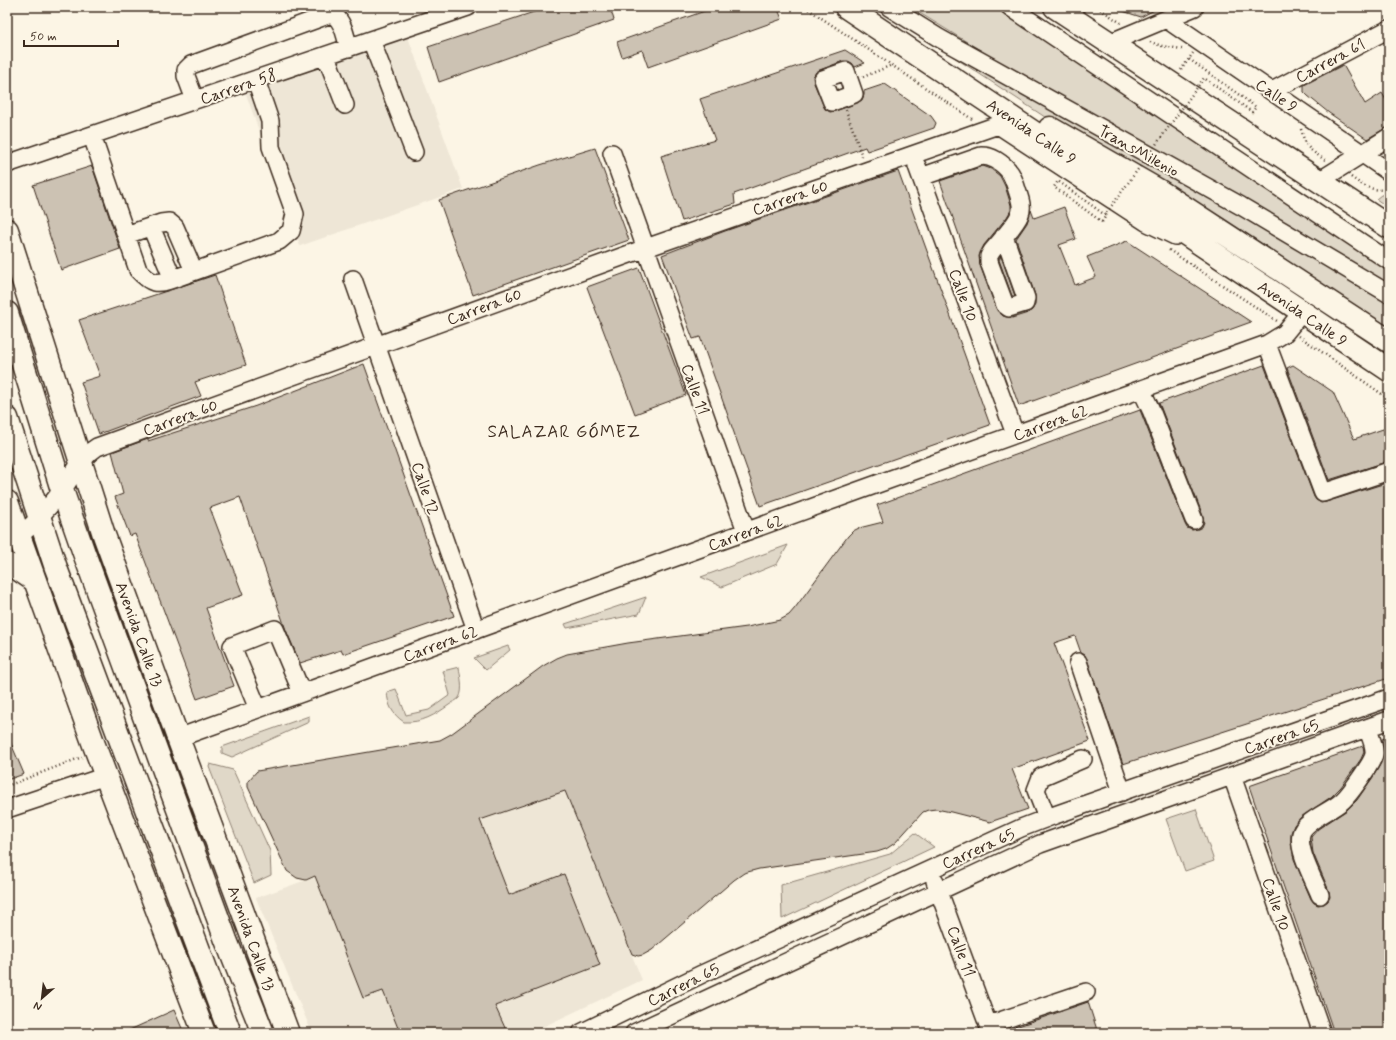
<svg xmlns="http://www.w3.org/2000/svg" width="1396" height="1040" font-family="Mynerve,sans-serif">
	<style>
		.built { fill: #eee6d6 }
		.green { fill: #e0d8c8; stroke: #8e8173 }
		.building { fill: #ccc2b3; stroke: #3b2a1e }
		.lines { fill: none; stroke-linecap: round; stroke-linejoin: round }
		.minor-casing { stroke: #3b2a1e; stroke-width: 20 }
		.major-casing { stroke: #3b2a1e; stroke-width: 25 }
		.highway-casing { stroke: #3b2a1e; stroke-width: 25 }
		.path { stroke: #3b2a1e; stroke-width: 2.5; stroke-dasharray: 1 3; stroke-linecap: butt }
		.minor { stroke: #fcf5e5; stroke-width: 17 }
		.major { stroke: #fcf5e5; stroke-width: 22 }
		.highway { stroke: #fcf5e5; stroke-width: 22 }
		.path-bridge { stroke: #3b2a1e; stroke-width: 2.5; stroke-dasharray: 1 3; stroke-linecap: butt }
		.labels { text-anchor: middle; stroke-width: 4; stroke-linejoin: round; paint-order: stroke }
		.street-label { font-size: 16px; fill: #3b2a1e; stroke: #fcf5e5 }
		.neighbourhood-label { font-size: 17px; letter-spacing: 1px; fill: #3b2a1e; stroke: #fcf5e5 }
	</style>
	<rect width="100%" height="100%" fill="#fcf5e5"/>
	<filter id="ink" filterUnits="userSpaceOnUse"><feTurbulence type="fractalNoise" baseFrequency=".025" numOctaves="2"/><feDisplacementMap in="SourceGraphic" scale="8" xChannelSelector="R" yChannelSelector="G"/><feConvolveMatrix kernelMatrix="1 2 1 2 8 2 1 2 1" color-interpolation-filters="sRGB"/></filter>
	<g filter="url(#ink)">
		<path class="built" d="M408,37L463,189L300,246L246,94Z
			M565,791L642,980L530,1033H312L256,898L306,880Z"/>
		<path class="green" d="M910,7H995L1142,104L1389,272V284L1145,143L993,58Z
			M928,40L1253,221L1389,301V332L1331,290L1223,218L1051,121Z
			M1389,194V208L1376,199L1381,195Z
			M788,545L777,564L722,587L701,577Z
			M646,597L639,614L567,628L565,624Z
			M508,646L510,650L486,670L474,658Z
			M459,667C460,675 464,690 459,698C457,700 452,703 449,705C435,715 422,723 404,722C392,714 388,705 387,692L396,689L406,715L429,710L450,695L443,671Z
			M309,716V722L232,757L222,753V747Z
			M210,764L233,770L270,851L271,875L254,883L209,767Z
			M1196,809L1214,861L1185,871L1166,819Z
			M915,833L934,847L782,919L781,885L890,854Z"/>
		<path class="building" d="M549,7H610L614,20L439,82L428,47Z
			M716,7H777L782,19L648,67L642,50L622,57L617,42Z
			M1116,7H1160L1141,17L1116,9Z
			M845,50L865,63L855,67L852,63L848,61H843L820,70L816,72L813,77L814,83L825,109L830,112L835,111L857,103L862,100L864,95V91L885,84L931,116L936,123L934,128L867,151L865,147L734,194L735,204L682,221L661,156L715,140L700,99Z
			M1343,65L1365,104L1382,93L1389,105V127L1384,129L1367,139L1329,113L1308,96L1304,92V85Z
			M595,148L629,240L473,295L439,200L540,165Z
			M92,166L120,249L61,270L33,185Z
			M983,166L991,169L1000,176L1005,186L1011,205V210L1007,217L984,245L979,256L980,265L996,308L1003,316L1012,318L1028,313L1032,310L1035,305V295L1016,239L1027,223L1031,210L1034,218L1064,207L1076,239L1059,245L1075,285L1096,277L1087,257L1127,241L1251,322L1019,406L940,181Z
			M898,171L990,425L760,506L700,337L693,339L662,255L725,231Z
			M1001,256L1015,296H1012L999,260Z
			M639,268L686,395L635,414L587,287Z
			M215,275L246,365L195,382L201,396L99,434L81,382L100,376L79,320Z
			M364,364L454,616L343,654L341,650L300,663L286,630L240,497L210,508L243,595L206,608L234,686L197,699L135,534L130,536L115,497L123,494L112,452L148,439V441L256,406Z
			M1264,365L1314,497L1316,500L1321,503L1326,502L1389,482V678L1123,764L1087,659L1085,655L1081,653L1075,636L1054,643L1090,741L1012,769L1028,809L990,822L951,812L936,809L928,810L923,812L895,843L886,849L877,852L759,869L744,873L734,880L652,950L643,955L638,956L632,954L565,791L480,820L509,895L564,874L600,965L495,1006L506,1030L499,1033H400L383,991L363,998L315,876L306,880L297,878L287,871L248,787V781L257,771L440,740L451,734L543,666L557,658L567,654L628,643L747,627L780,620L789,615L795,608L848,536L853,531L859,528L883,522L877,505L1140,410L1185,524L1187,528L1192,530L1198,529L1202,527L1204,522L1203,516L1159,403Z
			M1293,365L1333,392L1354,439L1383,429L1389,433V461L1329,480L1287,368Z
			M7,734L24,774L7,780Z
			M1389,737V1033H1334L1249,786L1363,746L1364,752L1361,759L1341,787L1331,797L1301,817L1294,825L1291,833V842L1294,859L1311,899L1314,903L1318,905L1324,904L1328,901L1330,897L1329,891L1313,853L1311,837L1318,829L1347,810L1357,800L1373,777L1381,763L1384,751L1382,739Z
			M1088,1002L1098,1033H1005L1004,1031Z
			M174,1010L184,1033H123Z"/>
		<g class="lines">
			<g class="minor-casing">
				<path id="minor" d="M889,7L939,38L1241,206L1389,294
					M1010,7L1389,261
					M1166,19L1389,172
					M371,40L414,152
					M1109,43L1195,7
					M326,56L345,105
					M846,71L854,94L832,102L823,79Z
					M1272,91L1389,29
					M195,100L186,76V70L191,65L328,15H334C344,23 345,36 349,48
					M92,136L138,270C151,284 156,285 173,279L279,241L291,231L295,214L271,147L270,121L256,80
					M612,153L746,531
					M7,164L468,7
					M917,166L1015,434
					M921,177L981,156C987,156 991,157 996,160C1011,169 1013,177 1018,193C1020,199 1023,207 1020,214C1016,225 1000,241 992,251L989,256V262L1005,305L1009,308L1025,303L1026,298L1004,236
					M1319,181L1389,137
					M151,227L173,279
					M126,235L161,223L169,222L175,227L194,271
					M353,279L476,630
					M1267,344L1323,493L1389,471
					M1141,389L1151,410L1194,520
					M7,541C11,539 15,538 18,536C31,529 54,501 63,489C74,474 81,457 97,447L646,248L998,125L1146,222L1175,236
					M1078,662L1122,792
					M258,709L232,646L275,629L302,693
					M178,738L855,492L1267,344L1285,333L1302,312
					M1232,776L1322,1033
					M7,809L106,776
					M1047,818L1036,790L1041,777L1083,759
					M935,881L991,1033
					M1320,895C1314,880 1297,850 1301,834C1304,821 1331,811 1341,802C1348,797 1373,762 1374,754C1375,745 1370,736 1367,728
					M988,1025L1086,992
					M581,1033L702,974L1021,828L1055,815L1389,698
					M634,1033L1040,844L1389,720"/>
			</g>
			<g class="major-casing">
				<path id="major" d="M7,230L104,535L178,738L288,1033
					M7,313L62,490L84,553L226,940L263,1033
					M7,418L56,568L230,1033
					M7,502L94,745L204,1033
					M7,564L19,570L35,581"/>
			</g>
			<g class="highway-casing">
				<path id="highway" d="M846,7L1389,370
					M1055,7L1389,227
					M1050,128L1092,152L1158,190L1389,341"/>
			</g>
			<path class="path" d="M805,7L972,119
				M1097,7L1121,23
				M1150,42L1162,46L1182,49
				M1181,70L1193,53
				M863,77L892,65
				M846,110L863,159
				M1301,129C1306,149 1309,149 1325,160
				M1351,177C1366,188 1371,190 1389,190
				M1102,222L1108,212
				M1169,250L1277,321
				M1299,336L1389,399
				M7,786L82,757"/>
			<use href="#minor" class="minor"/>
			<use href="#major" class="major"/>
			<use href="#highway" class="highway"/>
			<path class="path-bridge" d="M1102,222L1054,187L1058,181L1105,215L1204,78L1252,112L1256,107L1189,59"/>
		</g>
	</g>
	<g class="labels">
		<g class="street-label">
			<text transform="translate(1330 60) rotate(-28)" y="6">Carrera 61</text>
			<text transform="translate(238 86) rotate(-19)" y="6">Carrera 58</text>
			<text transform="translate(1277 95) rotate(34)" y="6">Calle 9</text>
			<text transform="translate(1032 131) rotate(34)" y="6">Avenida Calle 9</text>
			<text transform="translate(1139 150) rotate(29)" y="6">TransMilenio</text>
			<text transform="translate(790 197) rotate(-19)" y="6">Carrera 60</text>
			<text transform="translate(964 295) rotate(70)" y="6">Calle 10</text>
			<text transform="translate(484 306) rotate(-20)" y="6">Carrera 60</text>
			<text transform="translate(1303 313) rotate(34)" y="6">Avenida Calle 9</text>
			<text transform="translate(696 389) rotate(70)" y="6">Calle 11</text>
			<text transform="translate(180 417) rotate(-20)" y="6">Carrera 60</text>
			<text transform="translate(1050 422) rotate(-20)" y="6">Carrera 62</text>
			<text transform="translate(426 488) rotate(71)" y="6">Calle 12</text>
			<text transform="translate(745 532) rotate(-20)" y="6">Carrera 62</text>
			<text transform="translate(140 634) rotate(70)" y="6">Avenida Calle 13</text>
			<text transform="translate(440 643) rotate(-20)" y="6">Carrera 62</text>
			<text transform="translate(1281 736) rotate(-19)" y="6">Carrera 65</text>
			<text transform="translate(978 848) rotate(-24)" y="6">Carrera 65</text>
			<text transform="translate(1277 904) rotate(71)" y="6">Calle 10</text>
			<text transform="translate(252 938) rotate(70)" y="6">Avenida Calle 13</text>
			<text transform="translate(962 951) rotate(70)" y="6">Calle 11</text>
			<text transform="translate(683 984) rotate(-26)" y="6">Carrera 65</text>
		</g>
		<g class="neighbourhood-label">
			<text x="564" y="437">SALAZAR GÓMEZ</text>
		</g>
	</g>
	<rect width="1396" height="1040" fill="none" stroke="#fcf5e5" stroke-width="24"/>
	<rect x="12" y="12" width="1372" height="1016" fill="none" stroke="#3b2a1e" stroke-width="1.5" filter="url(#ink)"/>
	<g transform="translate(42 998) rotate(208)" stroke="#fcf5e5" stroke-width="3" paint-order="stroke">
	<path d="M0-3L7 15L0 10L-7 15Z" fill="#3b2a1e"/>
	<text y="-6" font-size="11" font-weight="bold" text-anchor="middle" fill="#3b2a1e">N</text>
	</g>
	<path d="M24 40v6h94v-6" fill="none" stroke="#3b2a1e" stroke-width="2"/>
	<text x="30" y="40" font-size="12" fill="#3b2a1e" stroke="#fcf5e5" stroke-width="3" paint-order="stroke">50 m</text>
</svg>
